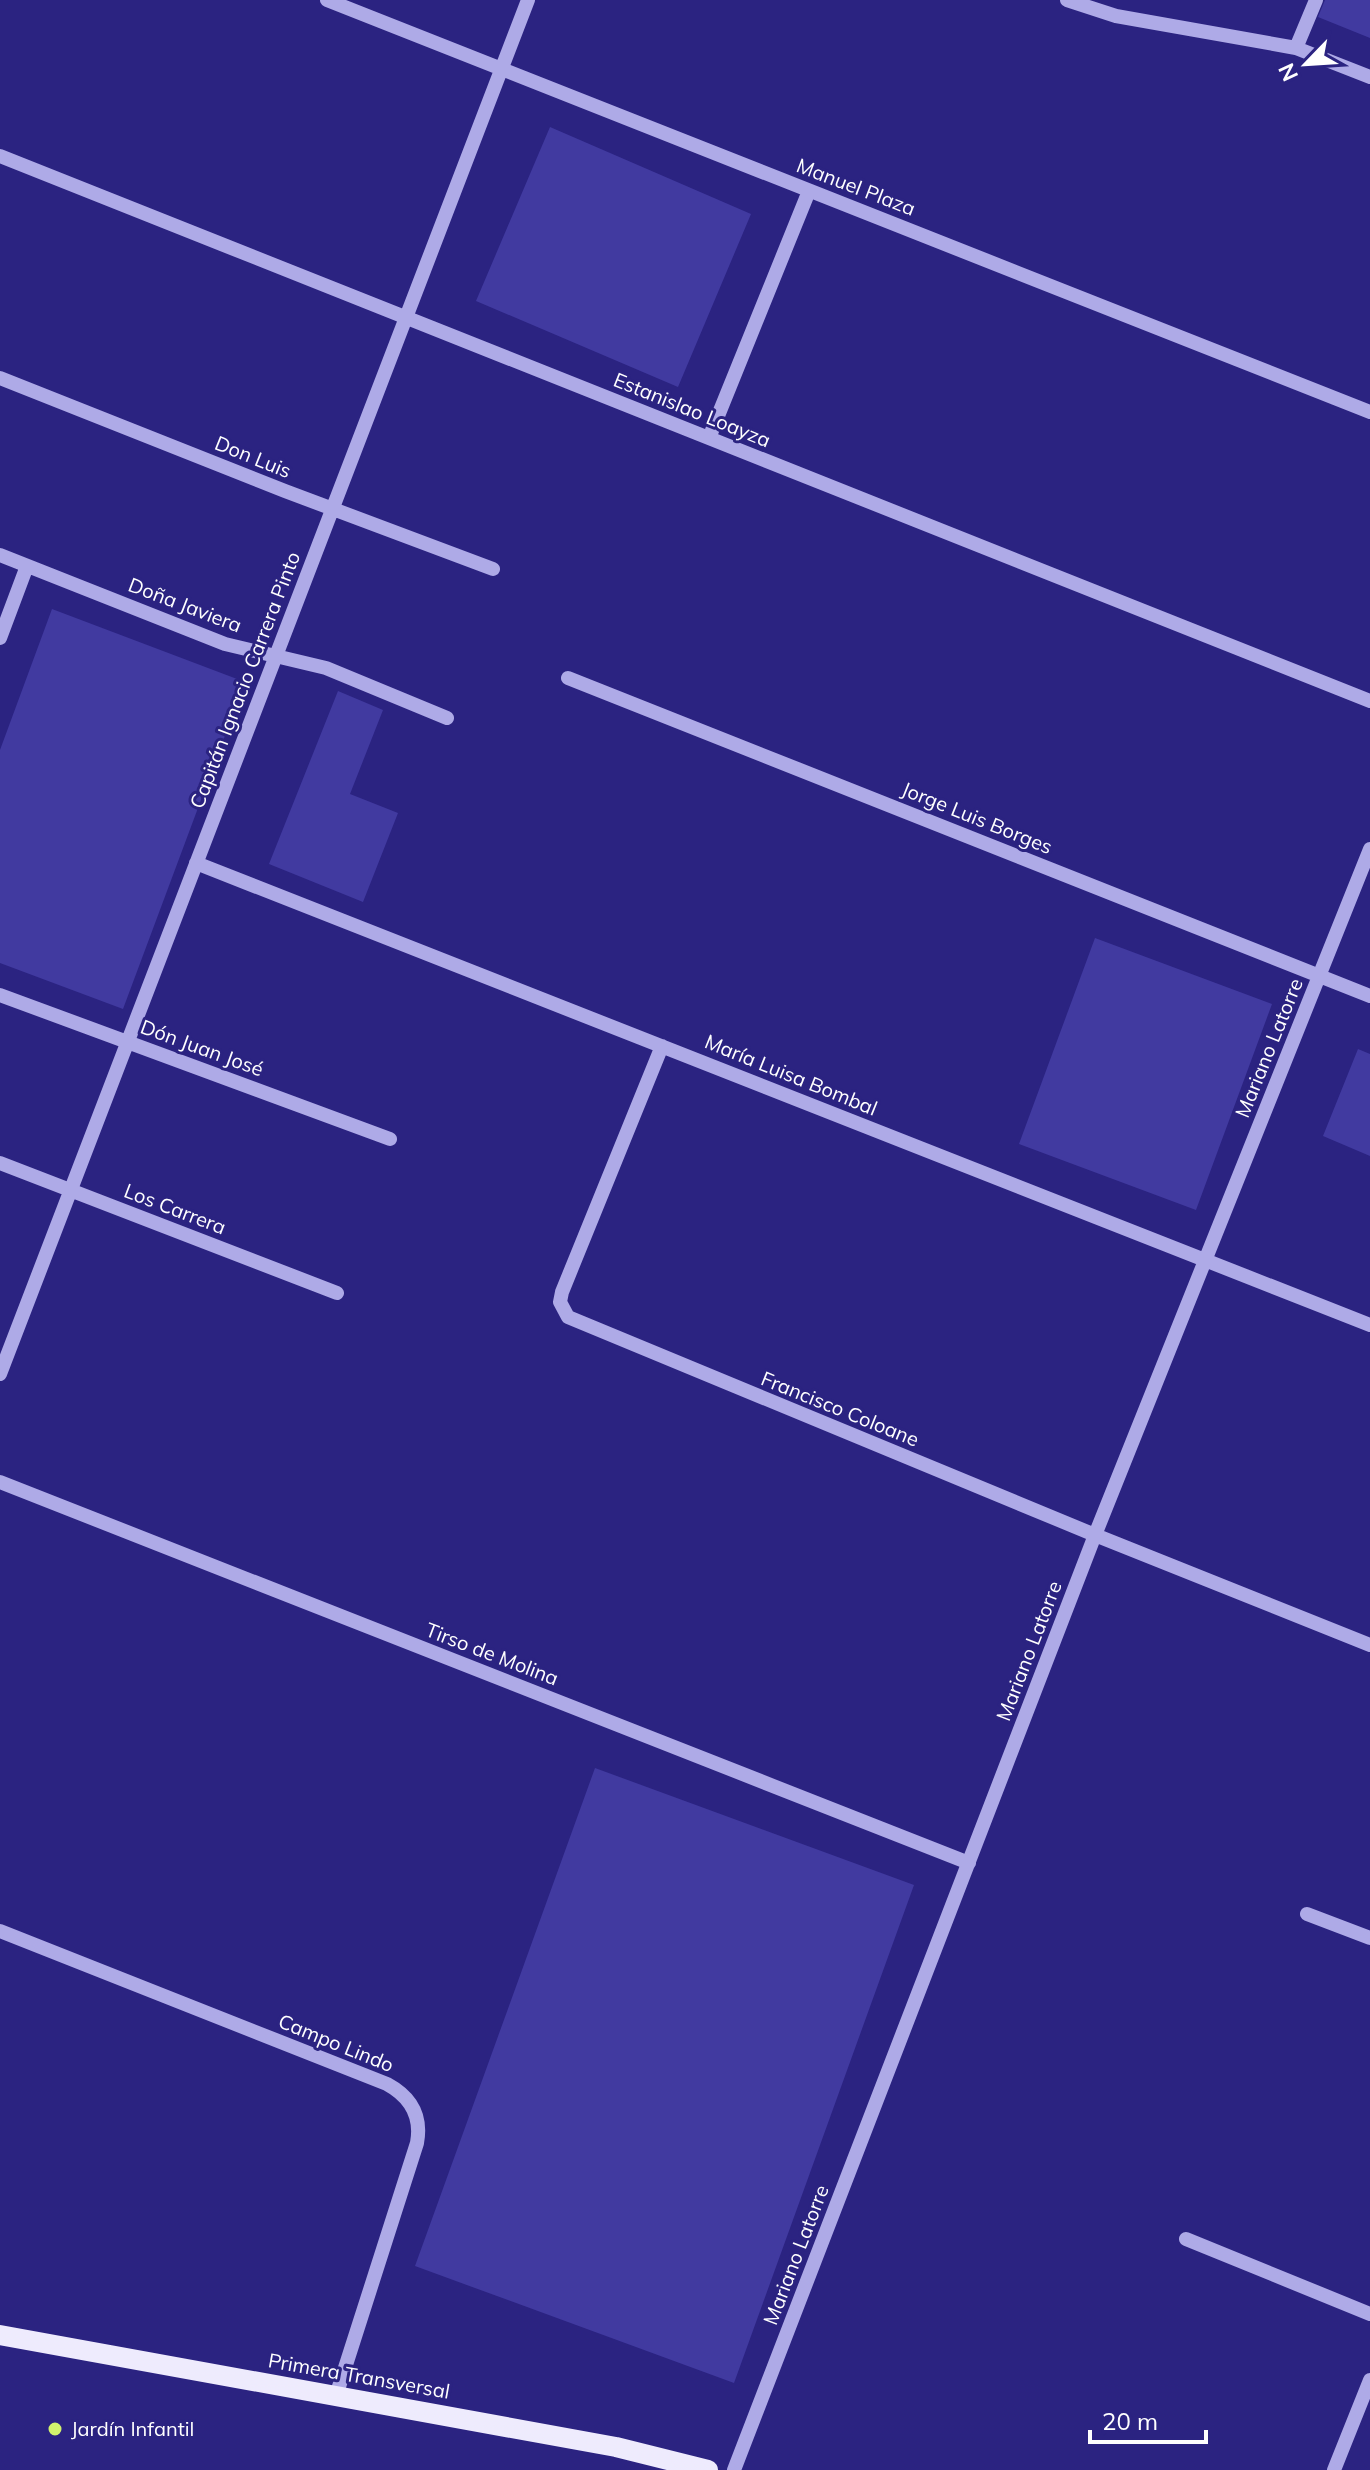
<svg xmlns="http://www.w3.org/2000/svg" width="1370" height="2470" font-family="Mulish,sans-serif">
	<style>
		.green { fill: #413aa0 }
		.lines { fill: none; stroke-linecap: round; stroke-linejoin: round }
		.minor { stroke: #aeaae7; stroke-width: 14 }
		.major { stroke: #eeebfd; stroke-width: 20 }
		.poi-dot { fill: #d2f26d; stroke: #2b2381; stroke-width: 3 }
		.labels { text-anchor: middle; stroke-width: 6; stroke-linejoin: round; paint-order: stroke }
		.street-label { font-size: 20px; fill: #fff; stroke: #2b2381 }
		.poi-label { font-size: 20px; fill: #fff; stroke: #2b2381; text-anchor: start }
	</style>
	<rect width="100%" height="100%" fill="#2b2381"/>
	<path class="green" d="M1325,0H1370V38L1318,17Z
		M550,127L751,214L678,387L476,301Z
		M52,609L245,682L123,1009L0,963V750Z
		M338,691L383,710L350,794L398,813L363,902L269,864Z
		M1095,938L1272,1004L1196,1210L1019,1144Z
		M1358,1049L1370,1054V1156L1323,1136Z
		M595,1768L914,1885L734,2383L415,2266Z"/>
	<g class="lines">
		<path class="minor" d="M327,0L1370,412
			M1067,0L1116,16L1296,48L1370,77
			M1296,48L1316,0
			M0,156L1370,701
			M0,378L285,491L493,569
			M709,438L809,191
			M0,555L225,644L326,668L447,718
			M0,638L27,566
			M568,678L1370,996
			M196,863L1370,1325
			M0,995L390,1139
			M662,1046L562,1292L560,1302L568,1317L1095,1535L1370,1645
			M0,1163L337,1293
			M0,1374L528,0
			M0,1482L969,1863
			M1307,1914L1370,1938
			M0,1931L387,2084C411,2097 422,2116 417,2143L336,2396
			M1186,2239L1370,2314
			M734,2470L1095,1535L1370,849
			M1334,2470L1370,2380"/>
		<path class="major" d="M0,2335L616,2447L708,2470"/>
	</g>
	<circle class="poi-dot" cx="55" cy="2429" r="8"/>
	<g class="labels">
		<g class="street-label">
			<text transform="translate(856 187) rotate(21)" y="7">Manuel Plaza</text>
			<text transform="translate(692 410) rotate(22)" y="7">Estanislao Loayza</text>
			<text transform="translate(253 457) rotate(22)" y="7">Don Luis</text>
			<text transform="translate(185 605) rotate(21)" y="7">Doña Javiera</text>
			<text transform="translate(245 680) rotate(-69)" y="7">Capitán Ignacio Carrera Pinto</text>
			<text transform="translate(977 818) rotate(22)" y="7">Jorge Luis Borges</text>
			<text transform="translate(202 1048) rotate(20)" y="7">Dón Juan José</text>
			<text transform="translate(1269 1048) rotate(-68)" y="7">Mariano Latorre</text>
			<text transform="translate(791 1075) rotate(22)" y="7">María Luisa Bombal</text>
			<text transform="translate(175 1209) rotate(21)" y="7">Los Carrera</text>
			<text transform="translate(840 1409) rotate(22)" y="7">Francisco Coloane</text>
			<text transform="translate(1029 1651) rotate(-69)" y="7">Mariano Latorre</text>
			<text transform="translate(492 1654) rotate(21)" y="7">Tirso de Molina</text>
			<text transform="translate(336 2043) rotate(22)" y="7">Campo Lindo</text>
			<text transform="translate(796 2255) rotate(-69)" y="7">Mariano Latorre</text>
			<text transform="translate(359 2376) rotate(10)" y="7">Primera Transversal</text>
		</g>
		<g class="poi-label">
			<text x="71" y="2436">Jardín Infantil</text>
		</g>
	</g>
	<g transform="translate(1306 64) rotate(245)" stroke="#2b2381" stroke-width="6" paint-order="stroke">
	<path d="M0-6L14 30L0 20L-14 30Z" fill="#ffffff"/>
	<text y="-12" font-size="22" font-weight="bold" text-anchor="middle" fill="#ffffff">N</text>
	</g>
	<path d="M1090 2430v12h116v-12" fill="none" stroke="#ffffff" stroke-width="4"/>
	<text x="1102" y="2430" font-size="24" fill="#ffffff" stroke="#2b2381" stroke-width="6" paint-order="stroke">20 m</text>
</svg>
